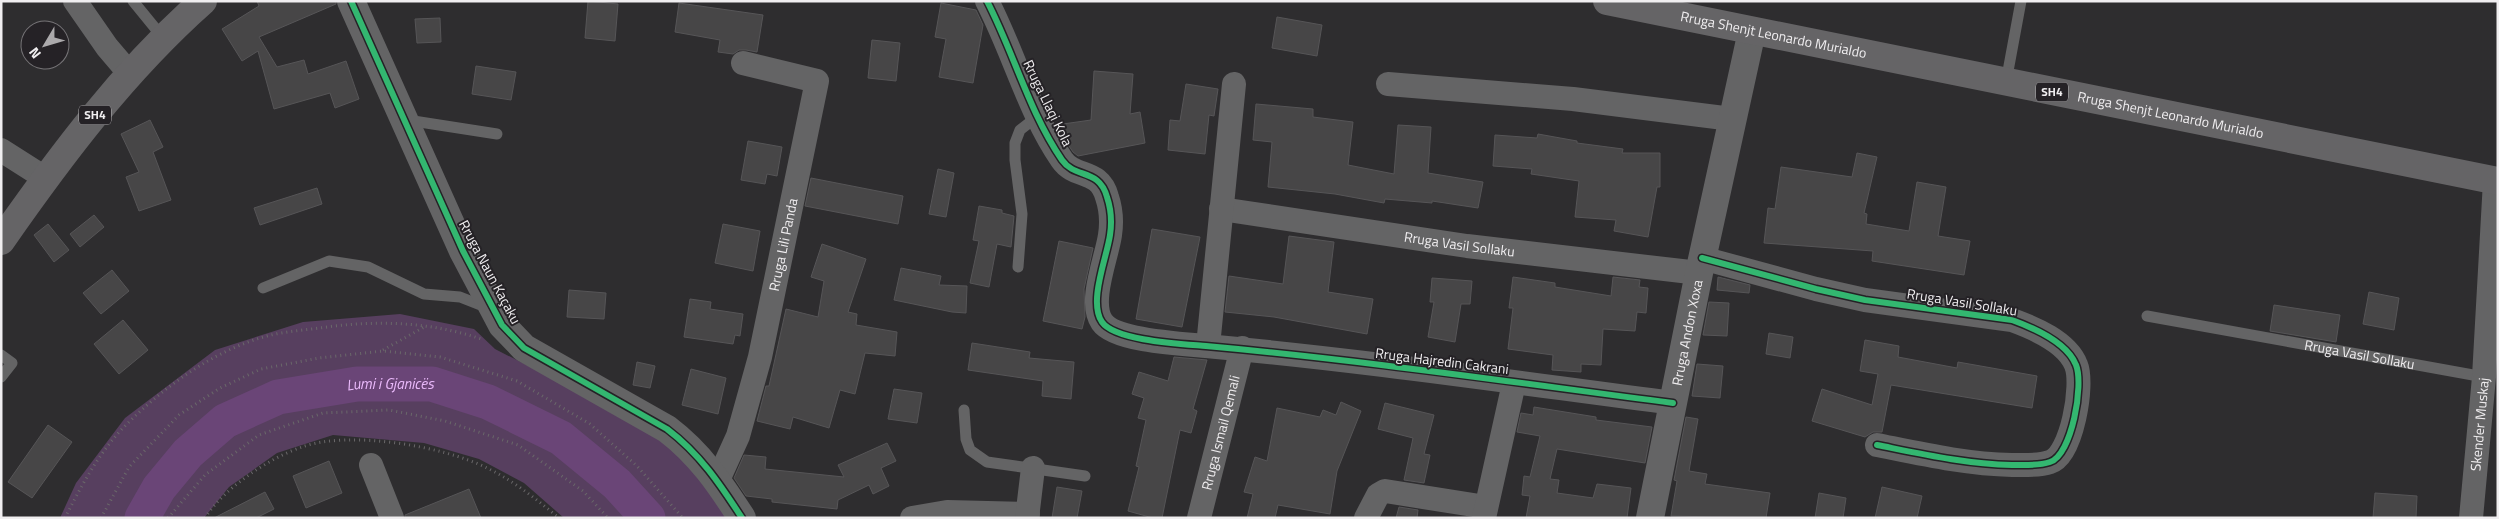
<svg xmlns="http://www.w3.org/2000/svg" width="2499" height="519" font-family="'Titillium Web',sans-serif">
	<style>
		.green { fill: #573f5f }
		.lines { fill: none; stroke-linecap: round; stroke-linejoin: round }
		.river { stroke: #6a4577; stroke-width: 35 }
		.building { fill: #474647; stroke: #565557 }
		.path { stroke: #6a686a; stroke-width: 3; stroke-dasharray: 1 4; stroke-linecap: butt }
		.service { stroke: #646465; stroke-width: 11 }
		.minor { stroke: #646465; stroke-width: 24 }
		.tertiary { stroke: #646465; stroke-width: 28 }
		.primary { stroke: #656466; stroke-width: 28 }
		.cycleway-casing { stroke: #252226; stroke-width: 9 }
		.cycleway { stroke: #33b770; stroke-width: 6 }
		.labels { text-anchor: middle; stroke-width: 4; stroke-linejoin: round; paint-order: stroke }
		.shield { fill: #252226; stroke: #b3b1b3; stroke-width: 1 }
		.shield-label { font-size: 12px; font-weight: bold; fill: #f0eef0 }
		.street-label { font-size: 14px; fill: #f0eef0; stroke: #252226 }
		.water-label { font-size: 15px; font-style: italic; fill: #ebbafc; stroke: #252226 }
	</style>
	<rect width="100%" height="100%" fill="#2e2d2f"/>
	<path class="green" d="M400,314L474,329L495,349L664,435L735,518H564L524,483L479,459L424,443L333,435L277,453L229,487L204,518H60L76,483L125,418L215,350L303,322Z"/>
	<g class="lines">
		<path class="river" id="s1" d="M142,518L159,488L188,453L225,421L278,397L357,384H432L488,402L561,438L617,484L648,518"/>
	</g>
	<path class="building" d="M257,1H336V4L259,37L277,67L304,60L308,74L346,61L359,99L335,108L330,93L274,109L258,51L242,61L222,29L259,6Z
		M588,1L618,4L615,41L585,38Z
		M679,3L763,15L757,52L746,50H739L733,54L718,52L720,40L675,32Z
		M941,3L976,10L983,25L973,83L939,77L946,39L935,37Z
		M1277,17L1322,25L1317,56L1272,48Z
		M440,18L441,42L417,43L415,19Z
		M872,40L900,43L896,81L868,78Z
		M476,66L516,72L511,100L472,94Z
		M1094,71L1133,74L1130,114L1140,112L1145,143L1078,156L1073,152L1065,140L1063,124L1091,120Z
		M1186,84L1218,89L1214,116L1209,115L1205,154L1168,150L1170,120L1180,121Z
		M1256,104L1313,109V117L1353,122L1348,165L1394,174L1398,125L1431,127L1428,173L1483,182L1478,208L1432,201V203L1385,199L1384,203L1335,194L1268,187L1272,142L1253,140Z
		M150,120L163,147L153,152L171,200L139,211L126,177L139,172L121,134Z
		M1538,134L1577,141V143L1623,149L1622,153H1660V187H1657L1648,237L1614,231L1616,220L1575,217L1579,181L1531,174L1532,169L1493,166L1495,135L1537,138Z
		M748,141L782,147L777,176L767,174L765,184L741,180Z
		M1857,153L1877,157L1864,213L1867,214L1866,224L1909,231L1917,182L1946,187L1938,236L1970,241L1964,275L1872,261L1873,251L1764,243L1768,208L1775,209L1781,167L1852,177Z
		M938,169L954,173L946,217L929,214Z
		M811,178L903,196L898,224L805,206Z
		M317,188L322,204L260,225L254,208Z
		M979,206L1002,210V213L1014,216L1011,247L997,244L989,287L970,283L979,241L973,240Z
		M94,215L104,227L80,247L70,234Z
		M48,224L69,250L54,262L34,235Z
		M723,224L760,231L753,271L715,263Z
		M1152,229L1200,237L1182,327L1136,319Z
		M1289,236L1334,242L1328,292L1373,299L1367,334L1274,317L1225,312L1229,276L1283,284Z
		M1059,241L1093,248L1084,289L1085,317L1082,329L1043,321Z
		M822,244L866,259L848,312L857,314L856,325L897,332L895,356L865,353L855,394L840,390L829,428L793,417L790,429L757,421L766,386H769L786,309L818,317L824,281L811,277Z
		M901,268L941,276L939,285L967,286L966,313L952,312L894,300Z
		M112,270L129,291L101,314L83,293Z
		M1513,277L1555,283V287L1611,296L1613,277L1640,280L1639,287L1648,288L1646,313L1637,312L1635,331L1603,329L1601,365L1581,364V372L1552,370L1553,355L1508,349L1513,308H1509Z
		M1718,277L1750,285L1749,293L1717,290Z
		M1432,278L1472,281L1470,304H1461L1455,342L1428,337L1434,302H1430Z
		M569,290L606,293L604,319L567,317Z
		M2369,292L2399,298L2394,330L2363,324Z
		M690,299L711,302L710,309L743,314L740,336L735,335L733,344L684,337Z
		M1709,302L1729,303L1727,336L1703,335Z
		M2274,305L2340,315L2336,342L2270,331Z
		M123,320L148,350L119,374L94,344Z
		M1769,333L1793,337L1790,358L1766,354Z
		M1865,340L1899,346L1898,357L1957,368L1958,362L2037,376L2032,408L1891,385L1882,432H1873L1865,437L1812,421L1822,389L1872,405L1878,374L1860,371Z
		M972,343L1030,352L1029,358L1074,362L1071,399L1042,396L1043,381L968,370Z
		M1174,357L1207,360L1193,409L1197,411L1191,433L1180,430L1162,518H1153L1128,511L1139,467L1136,466L1146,420L1138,418L1144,398L1132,394L1139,372L1168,381Z
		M637,362L655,366L650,388L633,385Z
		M1697,364L1723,366L1720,398L1692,396Z
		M691,369L726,378L718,414L682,405Z
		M894,389L922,393L917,423L888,419Z
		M1341,402L1361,411L1337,471L1330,514L1278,505L1275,518H1247L1253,494L1244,492L1255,457L1267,461L1277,408L1320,417L1323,410L1336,415Z
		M1385,403L1434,415L1424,454L1430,455L1424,483L1404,480L1413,438L1378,429Z
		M1534,407L1596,417V420L1652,427L1645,463L1557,449L1550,479L1559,480L1557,493L1593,498L1597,484L1631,488L1627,518H1526L1530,496L1522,495L1524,476L1530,477L1540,436L1517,432L1521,413L1533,415Z
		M1686,417L1698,419L1689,471L1707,474L1705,484L1770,493L1766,518L1671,516L1677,481L1674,480Z
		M48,425L72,442L32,498L8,482Z
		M887,443L896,461L881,468L889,486L873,494L869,485L838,500L837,509L772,502V499L746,496L734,478L744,455L766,457L765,469L844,477L838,465Z
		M329,461L342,493L306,508L293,476Z
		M1057,487L1082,491L1077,518H1052Z
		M1882,487L1922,496L1917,518H1875Z
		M469,489L481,518H405V515Z
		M265,492L274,509L256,518H214Z
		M1819,493L1846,498L1843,518H1815Z
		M2375,493L2417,496L2416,518H2373Z
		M1399,507L1418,510L1417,518H1396Z"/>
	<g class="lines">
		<path class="path" d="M383,350L426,326
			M65,518C80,488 99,453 122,429C162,388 212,351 267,336C286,331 307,330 327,327C379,320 433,322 484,340
			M101,518L129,467L179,415L220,388L261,369L319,358L383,351L440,357L517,381L590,424L637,466L683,518
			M168,518L205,475L259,435L323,413L389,410L445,421L518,445L583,491L608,518
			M205,518C224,488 269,458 302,447C349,430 443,446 487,468C514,481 536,499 559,518"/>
		<g class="service">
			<path d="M133,1L164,39"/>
			<path d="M2006,82L2021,1"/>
			<path d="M407,120L497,134"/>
			<path d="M1018,267L1022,214L1015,160V143L1020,130L1038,116"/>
			<path d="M263,288L329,261L368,267L424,294L460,297L488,308"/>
			<path id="s2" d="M2147,316L2484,377"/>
			<path d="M1,355L12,363L1,377"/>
			<path d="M964,410L966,439L970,450L987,462L1085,476"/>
		</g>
		<g class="minor">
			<path d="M75,1L107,47L130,74"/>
			<path d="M987,1C1014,53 1029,112 1062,160C1075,179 1099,168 1107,197C1111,209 1112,222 1110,235C1107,257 1088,302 1102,322C1115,341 1183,344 1206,346C1362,360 1518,383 1673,403"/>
			<path d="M1388,84L1573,99L1732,119"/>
			<path d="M1,150L45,178"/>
			<path id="s3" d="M1221,209L1467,246L1699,273"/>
			<path d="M1702,258L1816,289L1865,300L2012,320C2034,328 2067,342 2076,365C2084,384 2072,455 2050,462C2038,466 2024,465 2012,465C1966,464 1922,454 1877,445"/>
			<path d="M1208,346L1234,84"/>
			<path d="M371,465L392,518"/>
			<path id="s4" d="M718,480L738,436L760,357L817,81L743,63"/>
			<path d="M912,518L947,512L1028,514"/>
			<path d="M1027,518L1033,468"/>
			<path id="s5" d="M1199,518L1242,348"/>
			<path d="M1366,518L1378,495L1385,491L1486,507"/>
			<path d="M1484,518L1514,383"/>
			<path id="s6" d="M2471,518L2484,377L2495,181"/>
		</g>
		<g class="tertiary">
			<path d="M351,1L463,251L502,325L524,348L667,429C700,454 720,484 742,518"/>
			<path id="s7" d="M1650,518L1699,273L1752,31"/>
		</g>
		<g class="primary">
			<path id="s8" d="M1607,1L2498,181"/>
			<path d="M1,241C61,155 124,71 203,1"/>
		</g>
		<g class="cycleway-casing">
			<path id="cycleway" d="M351,1L463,251L502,325L524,348L667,429C700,454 720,484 742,518
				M987,1C1014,53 1029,112 1062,160C1075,179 1099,168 1107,197C1111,209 1112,222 1110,235C1107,257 1088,302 1102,322C1115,341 1183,344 1206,346C1362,360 1518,383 1673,403
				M1702,258L1816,289L1865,300L2012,320C2034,328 2067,342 2076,365C2084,384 2072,455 2050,462C2038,466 2024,465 2012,465C1966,464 1922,454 1877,445"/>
		</g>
		<use href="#cycleway" class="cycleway"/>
	</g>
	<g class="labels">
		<g class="shield">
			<rect x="2036" y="82.5" width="32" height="19" rx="4"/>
			<rect x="79" y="105.5" width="32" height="19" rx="4"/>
		</g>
		<g class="shield-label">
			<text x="2052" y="96">SH4</text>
			<text x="95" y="119">SH4</text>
		</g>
		<g class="street-label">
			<text dy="5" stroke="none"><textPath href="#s8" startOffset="170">Rruga Shenjt Leonardo Murialdo</textPath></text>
			<text transform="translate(1048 103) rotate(64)" y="5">Rruga Llaqi Kola</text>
			<text dy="5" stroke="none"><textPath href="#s8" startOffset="575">Rruga Shenjt Leonardo Murialdo</textPath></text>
			<text dy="5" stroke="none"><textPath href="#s3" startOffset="241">Rruga Vasil Sollaku</textPath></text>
			<text dy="5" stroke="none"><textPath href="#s4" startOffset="245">Rruga Lili Panda</textPath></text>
			<text transform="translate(490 272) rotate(62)" y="5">Rruga Naun Kaçaku</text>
			<text transform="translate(1962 302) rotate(9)" y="5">Rruga Vasil Sollaku</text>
			<text dy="5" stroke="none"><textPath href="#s7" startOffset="189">Rruga Andon Xoxa</textPath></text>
			<text dy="5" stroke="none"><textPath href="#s2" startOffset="216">Rruga Vasil Sollaku</textPath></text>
			<text transform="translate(1442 361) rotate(7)" y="5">Rruga Hajredin Cakrani</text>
			<text dy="5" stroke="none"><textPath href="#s6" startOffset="94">Skender Muskaj</textPath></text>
			<text dy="5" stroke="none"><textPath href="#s5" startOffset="88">Rruga Ismail Qemali</textPath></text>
		</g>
		<g class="water-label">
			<text dy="5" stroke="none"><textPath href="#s1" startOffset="300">Lumi i Gjanicës</textPath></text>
		</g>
	</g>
	<rect width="2499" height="519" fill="none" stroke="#f0eef0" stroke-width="5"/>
	<g transform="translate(45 45) rotate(232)"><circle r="24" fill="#252226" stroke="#767477"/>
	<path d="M0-4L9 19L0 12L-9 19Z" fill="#acaaac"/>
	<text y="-8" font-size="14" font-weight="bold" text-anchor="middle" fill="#f0eef0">N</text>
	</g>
</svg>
